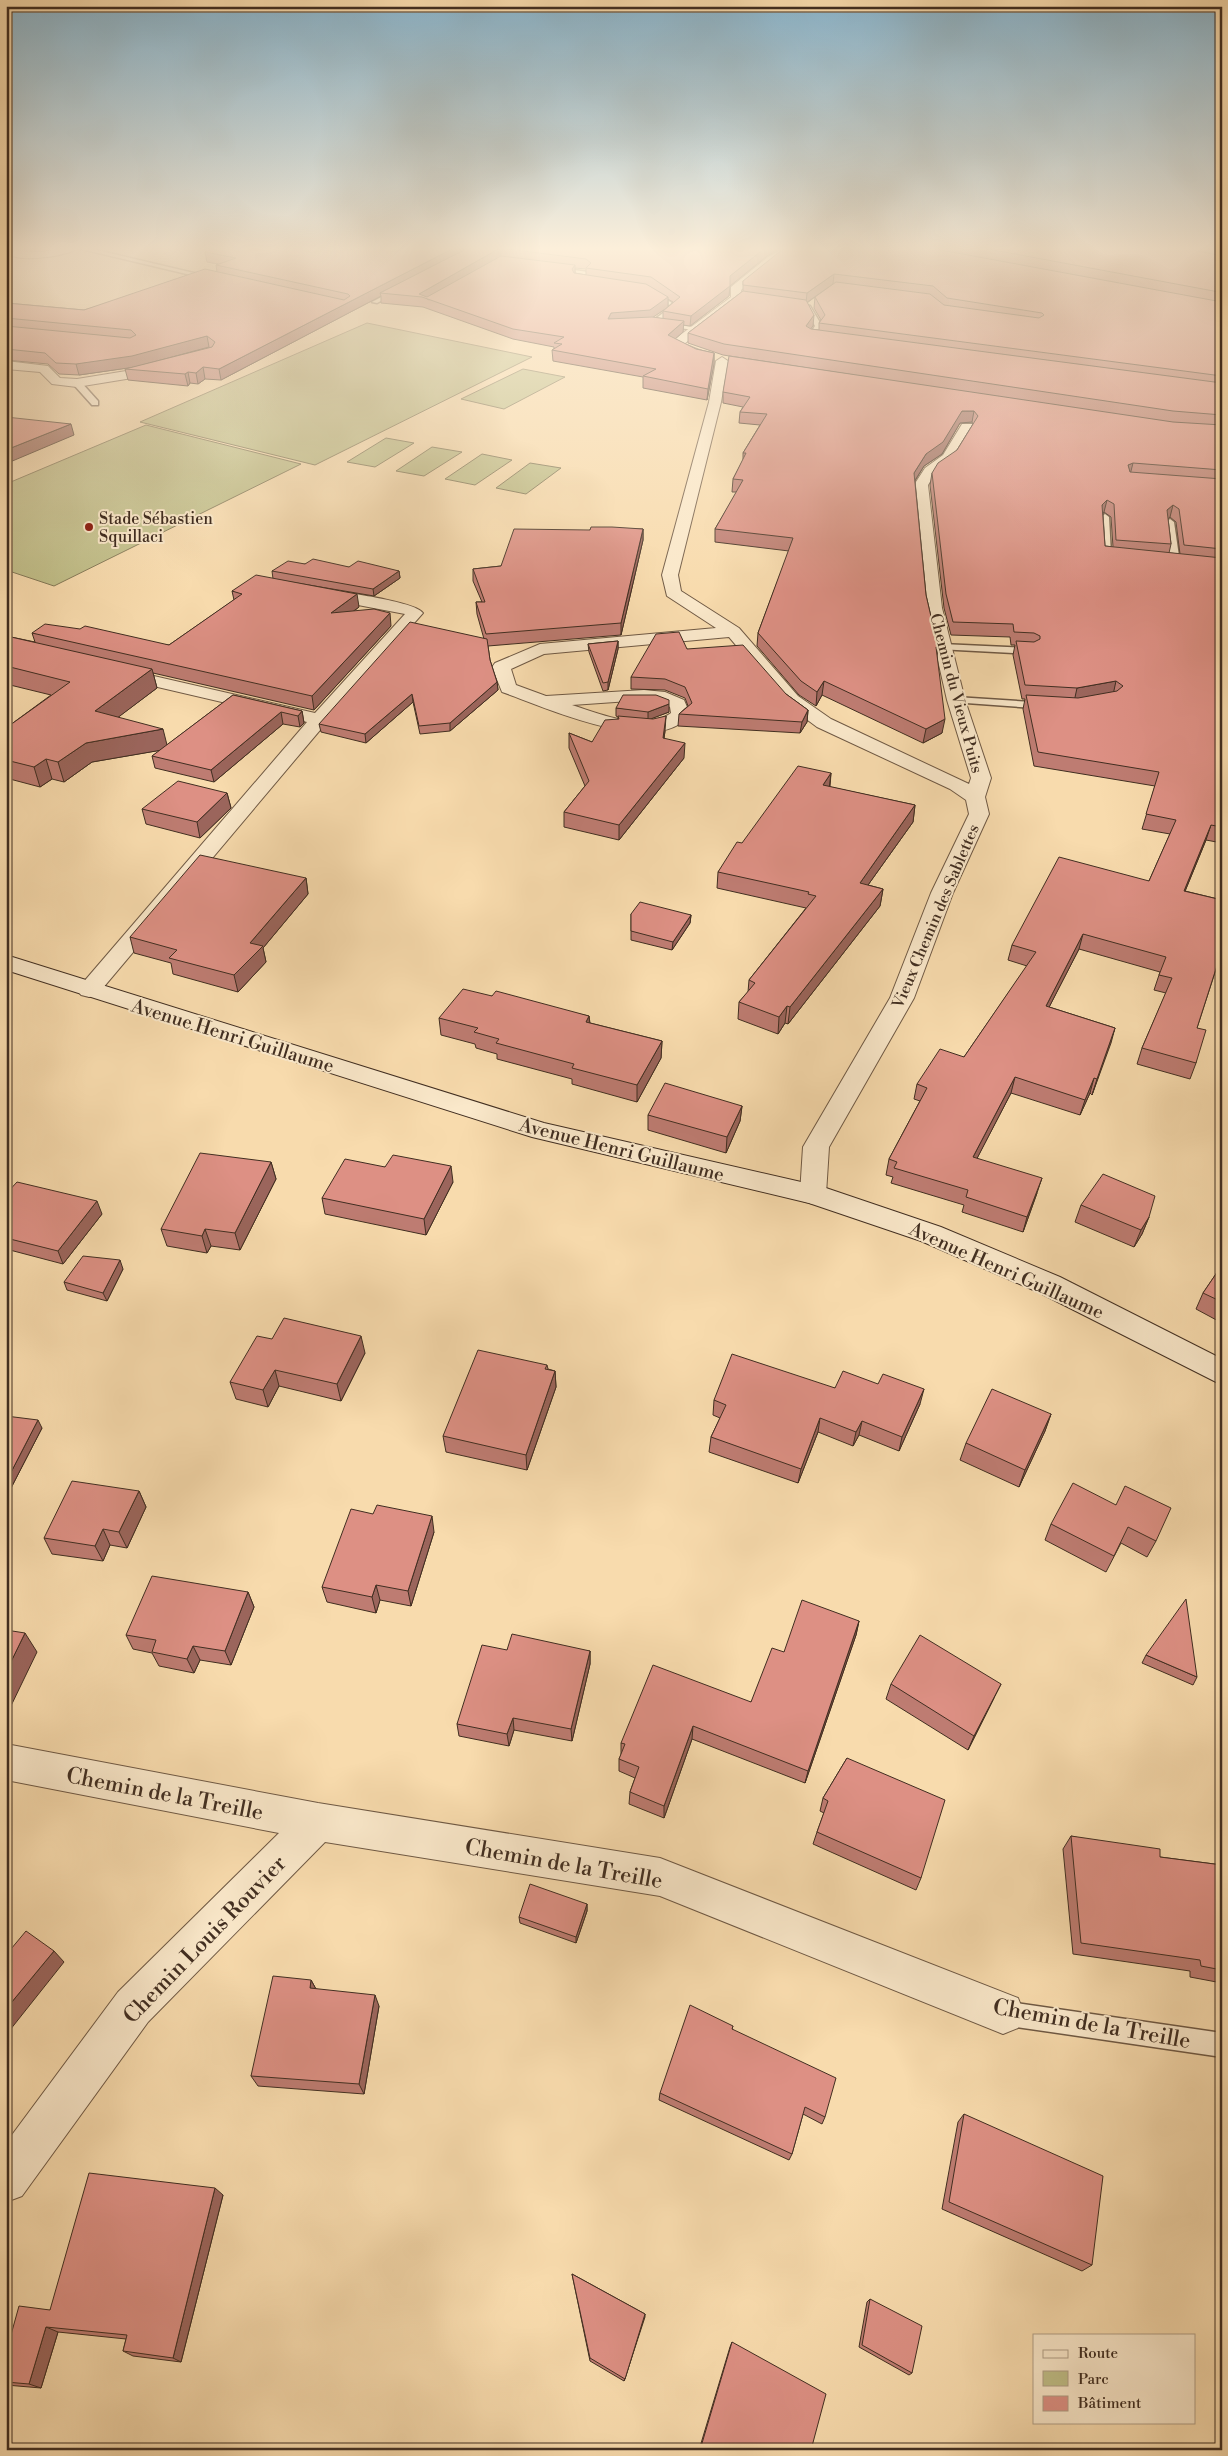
<svg xmlns="http://www.w3.org/2000/svg" width="1228" height="2456" font-family="'Libre Bodoni',serif">
	<style>
		.green { fill: #c0bf88; stroke: #807654 }
		.lines { fill: none; stroke-linecap: round; stroke-linejoin: round }
		.lane-casing { stroke: #6f5944; stroke-width: 3 }
		.street-casing { stroke: #6f5944; stroke-width: 2 }
		.secondary-casing { stroke: #412e21; stroke-width: 2 }
		.lane { fill: #fae8ca; fill-rule: evenodd }
		.street { fill: #fae8ca; fill-rule: evenodd }
		.secondary { fill: #fae8ca; fill-rule: evenodd }
		.wall { fill: #be7c72; stroke: #412e21; fill-rule: evenodd }
		.shaded-wall { fill: #9b655c; stroke: #412e21 }
		.building { fill: #dd9084; stroke: #412e21 }
		.poi-dot { fill: #8f2418; stroke: #fae8ca; stroke-width: 2 }
		.labels { text-anchor: middle; stroke-width: 4; stroke-linejoin: round; paint-order: stroke }
		.far-poi-label { font-size: 16px; fill: #412e21; stroke: #fae8ca; text-anchor: start }
		.far-street-label { font-size: 16px; fill: #412e21; stroke: #fae8ca }
		.street-label { font-size: 19px; fill: #412e21; stroke: #fae8ca }
		.near-street-label { font-size: 22px; fill: #412e21; stroke: #fae8ca }
	</style>
	<rect width="100%" height="100%" fill="#f8dbad"/>
	<filter id="stains"><feTurbulence type="fractalNoise" baseFrequency=".004" numOctaves="4"/><feColorMatrix values="0 0 0 0 .2 0 0 0 0 .09 0 0 0 0 .02 0 0 0 .5 -.17"/></filter>
	<radialGradient id="worn" r=".72"><stop offset=".6" stop-color="#630" stop-opacity="0"/><stop offset="1" stop-color="#630" stop-opacity=".3"/></radialGradient>
	<path class="green" d="M367,323L532,357L315,465L140,422Z
		M523,369L565,377L504,409L461,399Z
		M146,425L301,464L54,586L6,570V484Z
		M386,438L414,443L375,467L347,462Z
		M432,447L462,452L424,476L396,471Z
		M482,454L512,460L475,485L445,479Z
		M530,463L561,468L526,494L496,488Z"/>
	<g class="lines">
		<g class="lane-casing">
			<path id="lane" d="M77,248H88L215,278L212,280Z
				M553,267L588,272V274L582,279L589,281L586,283L574,281V279L580,274L551,270Z
				M397,289L402,290L377,303L372,302Z
				M650,289L678,307L658,323L694,327L696,330L650,325V323L671,307L648,292Z
				M797,303L810,306L822,326L815,335L825,337V339L808,337L815,326L806,309L795,306Z
				M74,381H80L98,401V405H92L74,385Z
				M1105,514L1109,517L1111,554L1120,555V559H1106L1101,556V517Z
				M1170,519L1174,522L1180,563L1175,566L1170,563L1166,522Z
				M942,644L1031,648L1036,651L1031,654L938,649L937,647Z
				M956,697L1047,703L1052,706L1047,709L952,702L951,700Z
				M1003,2001L1222,2033V2057L1003,2025L994,2022L991,2013L994,2004Z"/>
		</g>
		<g class="street-casing">
			<path id="street" d="M60,248H78C68,256 20,263 10,254L15,251L44,252Z
				M784,248H797L776,261L741,290V300L684,344L707,353L709,356L707,359H699L671,348L669,345L671,342L731,297V287L768,257Z
				M722,357L728,361L721,402L678,575L681,591L739,628L798,696L831,719L969,784L971,778L947,700L926,608L914,485L925,468L943,455L962,424H972L974,427L953,461L935,474L928,485L942,608L965,700L991,778L985,797L989,814L953,893L914,998L829,1147L826,1194L823,1201L813,1204L803,1201L800,1194L803,1147L890,998L931,893L969,814L966,800L950,789L817,727L786,704L729,637L544,654L511,669L516,685L546,696L644,690L665,692L684,700L690,714C658,760 543,706 502,692L492,667L495,663L540,644L716,628L667,596L662,575L709,402L716,361ZM644,700L656,701L670,707L671,713C644,733 601,714 572,705Z
				M6,361L48,366L60,378L77,379L163,365L169,369L163,373L77,387L52,384L40,372L6,369Z
				M322,589C340,592 415,601 423,613L326,723L97,995L89,997L81,995L77,990L81,985L307,722L119,678L113,677L110,673L113,669L119,668L315,713L405,614L316,597L314,594L316,591Z
				M6,1744L318,1803L660,1858L1018,1998L1024,2013L1018,2028L1003,2034L660,1896L325,1842L148,2022L22,2196L6,2202V2143L118,1992L279,1833L6,1780Z"/>
		</g>
		<g class="secondary-casing">
			<path id="secondary" d="M6,955L544,1123L823,1187L941,1227L1060,1277L1222,1359V1385L1040,1293L921,1241L809,1203L532,1137L6,970Z"/>
		</g>
		<use href="#lane" class="lane"/>
		<use href="#street" class="street"/>
		<use href="#secondary" class="secondary"/>
	</g>
	<path class="wall" d="M200,248H337L353,250L357,248H780L767,256L730,286L729,296L690,326L683,325V332L675,339L696,349L714,353V364L707,400L643,388V377L553,361L552,350L554,349V347L513,339L423,307L381,303V296L221,380L205,379L198,384L190,383L188,386L128,380L125,369L134,367L79,375L59,374L48,364L6,360V303L84,310L217,272L216,265L218,264L207,262L205,252L212,250ZM575,268L586,269V275L575,273ZM668,299L673,302L663,311V319L653,317L668,307ZM209,347V348L144,364Z
		M339,248H357L353,250Z
		M930,248H1222V298L1217,301L1222,302V843L1206,840L1185,891L1222,900V961L1219,960L1197,1028L1196,1063L1190,1079L1137,1064L1142,1048L1166,993L1154,990L1160,972L1079,949L1049,1007L1115,1028L1092,1095L1090,1093L1080,1115L1011,1093L977,1158L1037,1193L1023,1232L962,1212L964,1205L891,1183L893,1177L886,1175L889,1159L920,1101L914,1099L917,1084L964,1057L1027,966L1008,960L1012,945L1149,881L1170,834L1142,829L1155,786L1034,766L1023,709L1025,699H1022L1013,655L1015,645H1011L1010,637L951,635L944,608L930,485L932,473L957,450L973,424L972,422L960,423L942,454L924,466L915,481L926,595L938,647L937,656L942,733L923,743L822,695L816,706L799,695L757,646L758,633L789,551L715,542V529L737,492H732L733,479L743,460V453L760,425L739,423L740,412L743,407L723,403V392L854,375L723,355L688,343V333L743,291V281ZM823,291L815,297L814,308L821,320L819,323V330L810,329L813,326L807,303ZM1104,512L1111,517L1113,547L1105,546L1103,514ZM1170,517L1176,522L1180,554L1169,553L1171,544L1168,518Z
		M643,529V540L621,635L488,646L490,660L497,682L498,690L450,731L420,734L413,702L366,743L321,732L319,724L484,639L477,614L476,602H482L473,581V569L501,566L590,530Z
		M305,564L399,571L400,578L374,596L273,579L272,571Z
		M232,591L359,607L354,611L391,626L314,710L153,673L157,688L118,717L167,745L233,695L302,711L304,723L300,727L283,724L214,782L155,768L152,756L161,750L92,762L64,782L52,779L40,787L6,778V728L51,695L6,684V631L11,637L35,642L32,633L169,645L234,600Z
		M618,641V649L608,690L603,691L589,652L588,644Z
		M687,649L786,694L808,710L807,722L800,733L678,726L679,714L688,706L685,698L665,690L631,689V677Z
		M616,708L669,712L650,719L665,731L664,738L684,758L619,840L564,827V812L585,786L569,748V733L592,742L618,719V717L616,716Z
		M831,773L830,787L915,805L913,822L868,885L883,889L880,906L788,1024L785,1023L778,1034L738,1019L739,1002L748,992L749,980L806,908L717,888L718,872L742,843Z
		M227,793L231,808L200,838L146,824L142,809Z
		M306,878L308,894L263,948L266,962L238,992L173,974L171,963L134,953L130,937Z
		M631,914L691,915L690,923L672,950L631,940Z
		M492,996L589,1016L590,1023L662,1041L661,1058L637,1102L572,1084V1079L497,1059V1054L476,1048L475,1044L441,1035L439,1018Z
		M742,1106L740,1121L726,1153L648,1130V1115Z
		M271,1162L276,1179L240,1250L211,1246L207,1253L167,1246L161,1229Z
		M385,1167L453,1182L426,1235L325,1214L322,1198Z
		M6,1194L102,1214L63,1264L6,1249Z
		M1081,1205L1149,1217L1142,1234L1134,1247L1075,1222Z
		M1222,1265V1323L1196,1309L1203,1293Z
		M123,1269L107,1301L67,1290L64,1282Z
		M272,1339L365,1353L341,1401L279,1386L268,1407L236,1399L230,1382Z
		M547,1365L548,1369L555,1371L556,1387L527,1470L446,1452L443,1436Z
		M835,1388L920,1404L899,1451L859,1435L853,1446L818,1432L798,1483L709,1452L711,1437L720,1418L713,1415L714,1400Z
		M6,1390L9,1416L42,1428L11,1488L6,1487Z
		M1051,1414L1045,1431L1019,1487L960,1460L966,1443Z
		M139,1491L146,1507L127,1548L110,1545L103,1561L52,1554L44,1538Z
		M1116,1505L1156,1541L1147,1557L1121,1543L1106,1572L1045,1540L1051,1524Z
		M434,1532L411,1606L380,1600L376,1613L327,1602L322,1587Z
		M248,1592L254,1607L231,1665L200,1660L194,1673L159,1666L152,1653L133,1649L126,1635Z
		M859,1621L856,1635L805,1783L692,1739L664,1818L629,1804L630,1792L635,1778L619,1771V1759L621,1755V1743L751,1702L784,1652Z
		M507,1650L590,1651V1664L572,1741L514,1730L509,1746L459,1736L457,1724Z
		M1146,1655L1197,1677L1193,1685L1142,1663Z
		M891,1684L994,1698L968,1750L886,1699Z
		M847,1758L921,1878L916,1890L813,1844L817,1832L824,1813L820,1811L823,1798Z
		M1071,1836L1160,1857L1222,1865V1983L1190,1977V1971L1073,1954L1063,1849Z
		M587,1904V1911L576,1943L520,1923L519,1917Z
		M311,1980L316,1989L379,2006L364,2094L258,2086L251,2076Z
		M733,2026L732,2029L825,2117L822,2124L803,2114L792,2154L789,2160L659,2100L660,2093Z
		M964,2114L1092,2265L1082,2271L942,2209L958,2122Z
		M223,2195L181,2362L133,2356L123,2351L126,2339L58,2332L41,2388L6,2385V2342H9L50,2310Z
		M572,2274L645,2314L624,2381L590,2361Z
		M870,2299L912,2373L909,2375L859,2347L867,2302Z
		M732,2342L811,2450H699L730,2347Z"/>
	<path class="shaded-wall" d="M454,248H473L380,293L381,296L221,380L219,369Z
		M500,248V258L429,300L419,294Z
		M765,248H780L767,256L730,286L729,296L690,326L691,316L730,276Z
		M575,265V275L572,279V269Z
		M834,274L833,284L806,303L807,293Z
		M1222,290V298L1216,302L1219,292Z
		M668,297V307L649,320L608,319L611,313Z
		M814,315L813,326L805,336L806,326Z
		M684,321L683,332L667,346L668,335Z
		M207,336L209,347L135,367L79,375L76,364Z
		M714,353V364L707,400L708,389Z
		M203,367L205,379L198,384L196,373Z
		M188,372L190,383L188,386L185,374Z
		M962,411H974L972,422L960,423L942,454L924,466L912,485L914,473L926,454Z
		M71,424L74,435L10,462L6,464V450Z
		M1133,463L1130,475L1128,465Z
		M1107,500L1104,512L1099,517L1102,505Z
		M1173,505L1170,517L1164,522L1167,510Z
		M643,529V540L621,635V623Z
		M399,571L400,578L374,596L373,589Z
		M357,594L359,607L333,626L331,613Z
		M390,613L391,626L314,710L312,696Z
		M618,641V649L608,690V682Z
		M152,669L157,688L100,731L95,711Z
		M824,681L822,695L816,706L817,692Z
		M1116,681L1113,695L1074,702L1077,688Z
		M497,682L498,690L450,731V723Z
		M412,694L413,702L366,743L365,734Z
		M669,704V712L648,720V712Z
		M808,710L807,722L800,733L802,722Z
		M302,711L304,723L300,727L298,716Z
		M281,712L283,724L214,782L211,770Z
		M666,716L665,731L662,753L663,738Z
		M945,719L942,733L923,743L926,729Z
		M163,729L168,749L92,762L64,782L58,762L86,743Z
		M685,743L684,758L619,840V825Z
		M46,759L52,779L40,787L34,767Z
		M831,773L829,789L823,785Z
		M227,793L231,808L200,838L197,822Z
		M915,805L913,822L858,899L860,883Z
		M1211,825L1206,840L1179,906L1184,891Z
		M306,878L308,894L263,948L266,962L238,992L234,975L250,943Z
		M883,889L880,906L788,1024L790,1007Z
		M691,915L690,923L672,950L673,942Z
		M1083,934L1079,949L1042,1021L1046,1006Z
		M787,1006L785,1023L778,1034L779,1017Z
		M589,1016L590,1032L586,1022Z
		M1115,1028L1111,1043L1092,1095L1097,1079Z
		M662,1041L661,1058L637,1102V1085Z
		M1015,1077L1011,1093L970,1172L973,1157Z
		M1094,1078L1090,1093L1080,1115L1085,1100Z
		M742,1106L740,1121L726,1153L727,1137Z
		M271,1162L276,1179L240,1250L235,1233Z
		M451,1166L453,1182L426,1235L424,1219Z
		M1042,1178L1037,1193L1023,1232L1027,1217Z
		M97,1201L102,1214L63,1264L58,1251Z
		M1149,1217L1142,1234L1134,1247L1141,1230Z
		M205,1229L211,1246L207,1253L202,1236Z
		M120,1260L123,1269L107,1301L103,1293Z
		M361,1336L365,1353L341,1401L337,1384Z
		M275,1370L279,1386L268,1407L263,1390Z
		M555,1371L556,1387L527,1470L526,1455Z
		M924,1389L920,1404L899,1451L902,1437Z
		M6,1390L10,1419L6,1420Z
		M1051,1414L1045,1431L1019,1487L1025,1470Z
		M820,1418L818,1432L798,1483L801,1469Z
		M38,1420L42,1428L11,1488L7,1480Z
		M862,1421L859,1435L853,1446L856,1432Z
		M139,1491L146,1507L127,1548L119,1532Z
		M432,1516L434,1532L411,1606L408,1591Z
		M103,1529L110,1545L103,1561L95,1546Z
		M376,1585L380,1600L376,1613L372,1597Z
		M248,1592L254,1607L231,1665L225,1651Z
		M859,1621L856,1635L805,1783L808,1771Z
		M25,1633L37,1652L8,1712L6,1709V1672Z
		M193,1646L200,1660L194,1673L187,1659Z
		M590,1651V1664L572,1741L571,1729Z
		M1001,1684L968,1750L974,1736Z
		M513,1718L514,1730L509,1746L507,1734Z
		M693,1726L692,1739L664,1818V1806Z
		M587,1904V1911L576,1943V1937Z
		M54,1951L64,1962L6,2035V2009Z
		M311,1980L317,1991L310,1988Z
		M375,1995L379,2006L364,2094L359,2084Z
		M215,2188L223,2195L181,2362L173,2358Z
		M645,2314V2317L624,2381L625,2379Z
		M46,2327L58,2332L41,2388L29,2384Z"/>
	<path class="building" d="M216,248H337L353,250L357,248H454L219,369L203,367L196,373L188,372L185,374L125,369L212,347L215,342L207,336L132,356L76,364L56,363L45,353L6,349V326L130,338L136,335L131,330L6,318V303L84,310L205,269L344,300L350,296L348,294L216,265L236,258L205,252Z
		M468,248H765L730,276V286L691,316L663,311L680,297L651,277L586,268L591,263L586,259L500,248L419,294L427,297L501,256L575,265L572,269L574,273L646,284L668,297L650,310L611,313L608,319L652,317L684,321L668,335L696,349L714,353L708,389L643,376L656,369L552,350L562,344L554,343L564,337L513,329L422,297L380,293Z
		M786,248H930L1222,302V376L819,323L825,315L815,297L836,282L930,294L944,305L1039,318L1044,315L1042,313L947,298L933,286L834,274L807,293L743,285V281L778,253Z
		M983,248H1184L1222,256V290L1219,292Z
		M743,291L806,300L814,315L806,326L811,329L1222,383V415L1173,411L724,344L688,333Z
		M729,356L1173,422L1222,425V470L1133,463L1128,465L1130,472L1222,479V549L1184,545L1179,509L1173,505L1167,510L1171,544L1116,540L1114,504L1107,500L1102,505L1105,546L1222,558V827L1211,825L1184,891L1222,900V950L1197,1028L1206,1030L1196,1063L1142,1048L1172,978L1159,975L1166,957L1083,934L1046,1006L1115,1028L1097,1079L1094,1078L1085,1100L1015,1077L973,1157L1042,1178L1027,1217L966,1197L968,1190L894,1168L897,1162L889,1159L927,1088L917,1084L940,1049L964,1057L1036,952L1012,945L1059,857L1149,881L1176,820L1146,814L1159,772L1038,752L1026,695L1078,698L1117,691L1123,686L1116,681L1077,688L1025,685L1016,641L1034,642L1040,639V636L1034,633L1014,632L1013,624L953,622L946,594L932,473L938,463L957,450L978,416L974,411H962L943,442L926,454L914,473L926,595L938,647H936L945,719L926,729L824,681L817,692L801,681L758,633L793,538L715,529L743,480L733,479L746,453H743L767,414L740,412L750,397L723,392Z
		M6,417L71,424L6,450Z
		M591,527H612L643,529L621,623L486,634L476,602H485L473,569L501,566L514,529L590,530Z
		M313,559L349,567L358,561L399,571L373,589L272,571L288,561L305,564Z
		M256,575L357,594L331,613L374,609L390,613L312,696L32,633L45,624L80,629L85,626L169,645L242,594L232,591Z
		M410,622L487,639L490,660L497,682L450,723L419,726L412,694L365,734L319,724Z
		M6,631L11,637L152,669L95,711L163,729L86,743L58,762L46,759L34,767L6,760V728L70,682L6,666Z
		M679,632L687,649L743,645L786,694L808,710L802,722L679,714L692,703L685,687L665,679L631,677L656,634Z
		M618,641L608,682L603,683L588,644Z
		M233,695L302,711L298,716L281,712L211,770L152,756Z
		M623,695H656L669,700V704L648,712L616,708Z
		M618,716L653,719L666,716L663,738L685,743L619,825L564,812L589,781L569,733L592,742L605,720L619,719Z
		M798,766L831,773L823,785L915,805L860,883L883,889L790,1007L787,1006L779,1017L739,1002L755,983L749,980L816,896L808,894L809,892L718,872L737,842L742,843Z
		M178,781L227,793L197,822L142,809Z
		M200,855L306,878L250,943L263,946L234,975L169,958L177,950L130,937Z
		M640,902L691,915L673,942L631,931V914Z
		M463,989L492,996L496,991L589,1016L586,1022L662,1041L637,1085L572,1068L574,1064L496,1043L499,1039L474,1032L478,1028L439,1018Z
		M665,1083L742,1106L727,1137L648,1115Z
		M200,1153L271,1162L235,1233L205,1229L202,1236L161,1229Z
		M393,1155L451,1166L424,1219L322,1198L345,1159L385,1167Z
		M1103,1174L1155,1196L1149,1217L1141,1230L1081,1205Z
		M17,1182L97,1201L58,1251L6,1238V1194Z
		M83,1256L120,1260L103,1293L64,1282Z
		M1222,1265V1302L1203,1293Z
		M284,1318L361,1336L337,1384L275,1370L263,1390L230,1382L257,1336L272,1339Z
		M478,1350L547,1365L545,1369L555,1371L526,1455L443,1436Z
		M732,1354L835,1388L843,1371L878,1384L883,1374L924,1389L902,1437L862,1421L856,1432L820,1418L801,1469L711,1437L726,1405L714,1400Z
		M992,1389L1051,1414L1025,1470L966,1443Z
		M6,1416L38,1420L7,1480H6Z
		M72,1481L139,1491L119,1532L103,1529L95,1546L44,1538Z
		M1073,1483L1116,1505L1125,1486L1171,1508L1156,1541L1128,1527L1114,1556L1051,1524Z
		M377,1505L432,1516L408,1591L376,1585L372,1597L322,1587L351,1509L373,1514Z
		M152,1576L248,1592L225,1651L193,1646L187,1659L152,1652L156,1640L126,1635Z
		M1186,1599L1197,1677L1146,1655Z
		M802,1600L859,1621L808,1771L693,1726L664,1806L630,1792L639,1767L619,1759L625,1744L621,1743L653,1665L751,1702L772,1648L784,1652Z
		M6,1630L25,1633L6,1672Z
		M512,1634L590,1651L571,1729L513,1718L507,1734L457,1724L482,1645L507,1650Z
		M920,1635L1001,1684L974,1736L891,1684Z
		M847,1758L945,1800L921,1878L817,1832L828,1801L823,1798Z
		M1071,1836L1160,1849V1857L1222,1865V1970L1201,1966L1200,1960L1081,1943Z
		M530,1884L587,1904L576,1937L519,1917Z
		M26,1931L54,1951L6,2009V1955Z
		M273,1976L311,1980L310,1988L375,1995L359,2084L251,2076Z
		M690,2005L733,2026L732,2029L836,2078L825,2117L805,2107L792,2154L660,2093Z
		M964,2114L1103,2176L1092,2265L949,2202Z
		M89,2173L215,2188L173,2358L123,2351L127,2335L46,2327L29,2384L6,2382V2342H9L19,2306L50,2310Z
		M572,2274L645,2314L625,2379L590,2358Z
		M870,2299L922,2326L912,2373L862,2345Z
		M732,2342L826,2394L811,2450H700Z"/>
	<linearGradient id="sky" x2="0" y2="1"><stop stop-color="#8ab7d0"/><stop offset="0.42" stop-color="#fcefda"/><stop offset="1" stop-color="#fcefda" stop-opacity="0"/></linearGradient>
	<rect width="1228" height="592" fill="url(#sky)"/>
	<circle class="poi-dot" cx="89" cy="527" r="5"/>
	<g class="labels">
		<g class="far-poi-label">
			<text x="99" y="524">Stade Sébastien<tspan x="99" dy="18">Squillaci</tspan></text>
		</g>
		<g class="far-street-label">
			<text transform="translate(957 693) rotate(75)" y="6">Chemin du Vieux Puits</text>
			<text transform="translate(935 916) rotate(-67)" y="6">Vieux Chemin des Sablettes</text>
		</g>
		<g class="street-label">
			<text transform="translate(233 1035) rotate(17)" y="7">Avenue Henri Guillaume</text>
			<text transform="translate(622 1149) rotate(14)" y="7">Avenue Henri Guillaume</text>
			<text transform="translate(1007 1270) rotate(24)" y="7">Avenue Henri Guillaume</text>
		</g>
		<g class="near-street-label">
			<text transform="translate(165 1793) rotate(11)" y="8">Chemin de la Treille</text>
			<text transform="translate(564 1863) rotate(10)" y="8">Chemin de la Treille</text>
			<text transform="translate(204 1939) rotate(-46)" y="8">Chemin Louis Rouvier</text>
			<text transform="translate(1092 2023) rotate(10)" y="8">Chemin de la Treille</text>
		</g>
	</g>
	<rect width="1228" height="2456" fill="none" stroke="#f8dbad" stroke-width="25"/>
	<rect x="8" y="8" width="1213" height="2441" fill="none" stroke="#412e21" stroke-width="2.5"/>
	<rect x="12" y="12" width="1203" height="2431" fill="none" stroke="#412e21"/>
	<rect x="1033" y="2334" width="162" height="90" fill="#fae8ca" stroke="#b09e86"/>
	<rect x="1043" y="2350" width="25" height="8" fill="#fae8ca" stroke="#b09e86"/>
	<text x="1078" y="2358" font-size="15" fill="#412e21">Route</text>
	<rect x="1043" y="2371" width="25" height="15" fill="#c0bf88" stroke="#b09e86"/>
	<text x="1078" y="2384" font-size="15" fill="#412e21">Parc</text>
	<rect x="1043" y="2396" width="25" height="15" fill="#dd9084" stroke="#b09e86"/>
	<text x="1078" y="2408" font-size="15" fill="#412e21">Bâtiment</text>
	<rect width="100%" height="100%" filter="url(#stains)"/>
	<rect width="100%" height="100%" fill="url(#worn)"/>
</svg>
